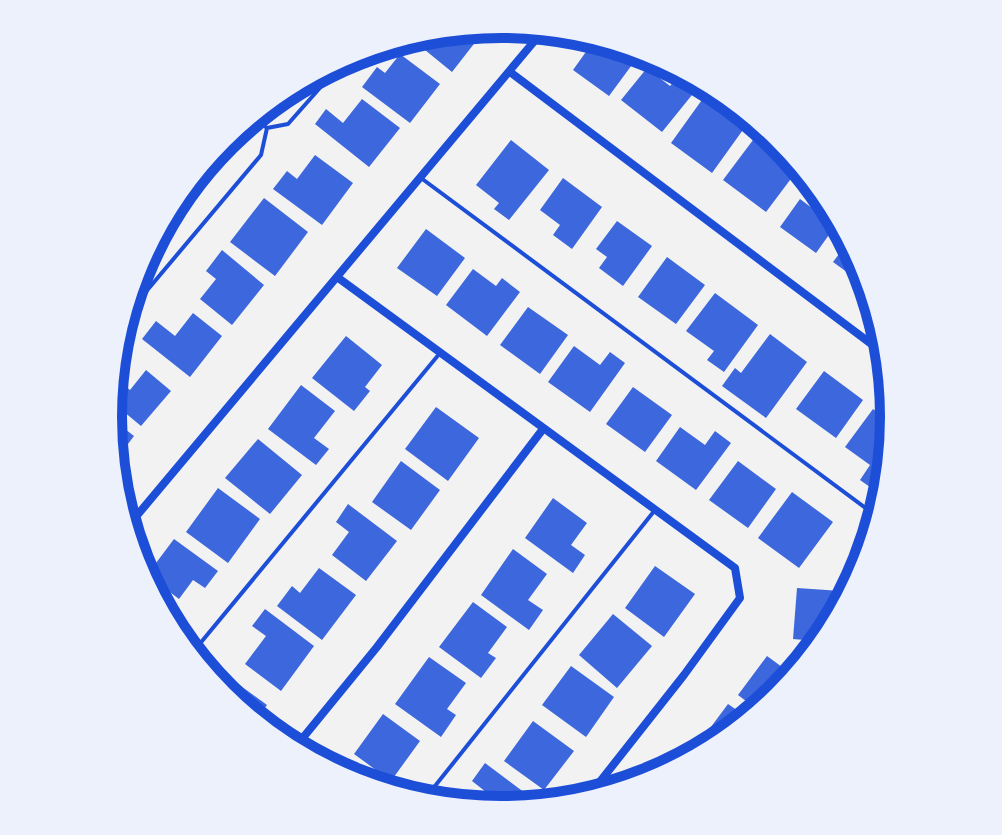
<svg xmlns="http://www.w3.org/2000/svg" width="1002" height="835" font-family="Jost,sans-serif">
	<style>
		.building { fill: #3d67dc }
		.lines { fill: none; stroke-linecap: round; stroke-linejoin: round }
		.service { stroke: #1d4ed8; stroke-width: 4 }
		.minor { stroke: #1d4ed8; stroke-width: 8 }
		.rim { fill: none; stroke: #1d4ed8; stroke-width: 10 }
	</style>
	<rect width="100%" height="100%" fill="#f2f2f2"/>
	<path class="building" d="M480,28L484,31L452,72L414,41Z
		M593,42L624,49L637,58L609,96L573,70Z
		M400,54L440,84L410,123L362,87L377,67L385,73Z
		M647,68L670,86L679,76L696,90L662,132L621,100Z
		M704,97L745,127L712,173L671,143Z
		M362,99L400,128L369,167L315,124L326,109L343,123Z
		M511,140L549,170L509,220L494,209L499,203L476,185Z
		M753,140L796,172L766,212L723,180Z
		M315,155L353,183L322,225L273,189L287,171L297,179Z
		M563,178L602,207L572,249L553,235L560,225L540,210Z
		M264,198L308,232L275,276L230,242Z
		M819,198L836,225L816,253L780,227L800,199L812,208Z
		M617,221L652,246L623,286L599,268L607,257L596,249Z
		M426,229L465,258L437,296L397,268Z
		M848,242L865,267L866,286L833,262Z
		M222,250L264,285L232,325L200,299L216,279L206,271Z
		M667,257L705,285L676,324L638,297Z
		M473,269L496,286L502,278L520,292L487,336L446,305Z
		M715,293L758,325L724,372L707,360L714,351L686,331Z
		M528,307L568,335L540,374L500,345Z
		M193,313L222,336L190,377L142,339L156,321L175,336Z
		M770,334L807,362L766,418L722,386L735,368L741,373Z
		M346,336L382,365L365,387L370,391L354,411L312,378Z
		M574,346L600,365L610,352L625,363L590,412L548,382Z
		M146,370L171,391L141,426L111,401L115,378L130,390Z
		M824,371L863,400L836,438L796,409Z
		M301,385L335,411L314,438L329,449L316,465L268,429Z
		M633,387L672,415L645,452L606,424Z
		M436,407L479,438L448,481L405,449Z
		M873,409L893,424L881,487L877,492L860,480L870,465L845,447Z
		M108,416L134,436L116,460L108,417Z
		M680,427L705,445L715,431L731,443L696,490L656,461Z
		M258,439L302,475L270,514L225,478Z
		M401,461L440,490L411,530L372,502Z
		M738,461L776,489L748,528L709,500Z
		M218,488L260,519L228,563L186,532Z
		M792,492L833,522L799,568L758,538Z
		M553,498L587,523L571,545L585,555L573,573L525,538Z
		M348,504L397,541L366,581L332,555L349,532L336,522Z
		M174,539L218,571L205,588L193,580L179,599L147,575Z
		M513,549L547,574L528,600L543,610L529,630L481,595Z
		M655,566L695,594L664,637L625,608Z
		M319,568L356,595L322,640L277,606L292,586L300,593Z
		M797,588L841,591L840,604L816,641L793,639Z
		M473,602L507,627L488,653L496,658L481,678L439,647Z
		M265,609L314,646L281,691L245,664L266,636L252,626Z
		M613,614L652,646L617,688L579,655Z
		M767,656L793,675L779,696L758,710L738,695Z
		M429,657L466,683L447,709L456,715L441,737L395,704Z
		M571,666L614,697L586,737L542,705Z
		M227,676L267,705L257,719L222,695L218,689Z
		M728,704L747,717L703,746L699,743Z
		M383,714L420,741L391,781L354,754Z
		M533,721L574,751L544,790L504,761Z
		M485,763L533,799L528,806L501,811L475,806L486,792L472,781Z
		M342,768L364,784L350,781L338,773Z"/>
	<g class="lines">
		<path class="service" d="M267,128L288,124L349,55
			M421,178L875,515
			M128,313L261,155L267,128L254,118
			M193,652L440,353
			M427,796L655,510"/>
		<path class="minor" d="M510,72L882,352
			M337,277L735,568L740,598L684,675L591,793
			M129,525L542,32
			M297,745L377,647L543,429"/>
	</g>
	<path d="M0 0H1002V835H0ZM122 417a379 379 0 1 1 758 0a379 379 0 1 1-758 0Z" fill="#edf1fc" fill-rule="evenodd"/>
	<path class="rim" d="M122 417a379 379 0 1 1 758 0a379 379 0 1 1-758 0Z"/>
</svg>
